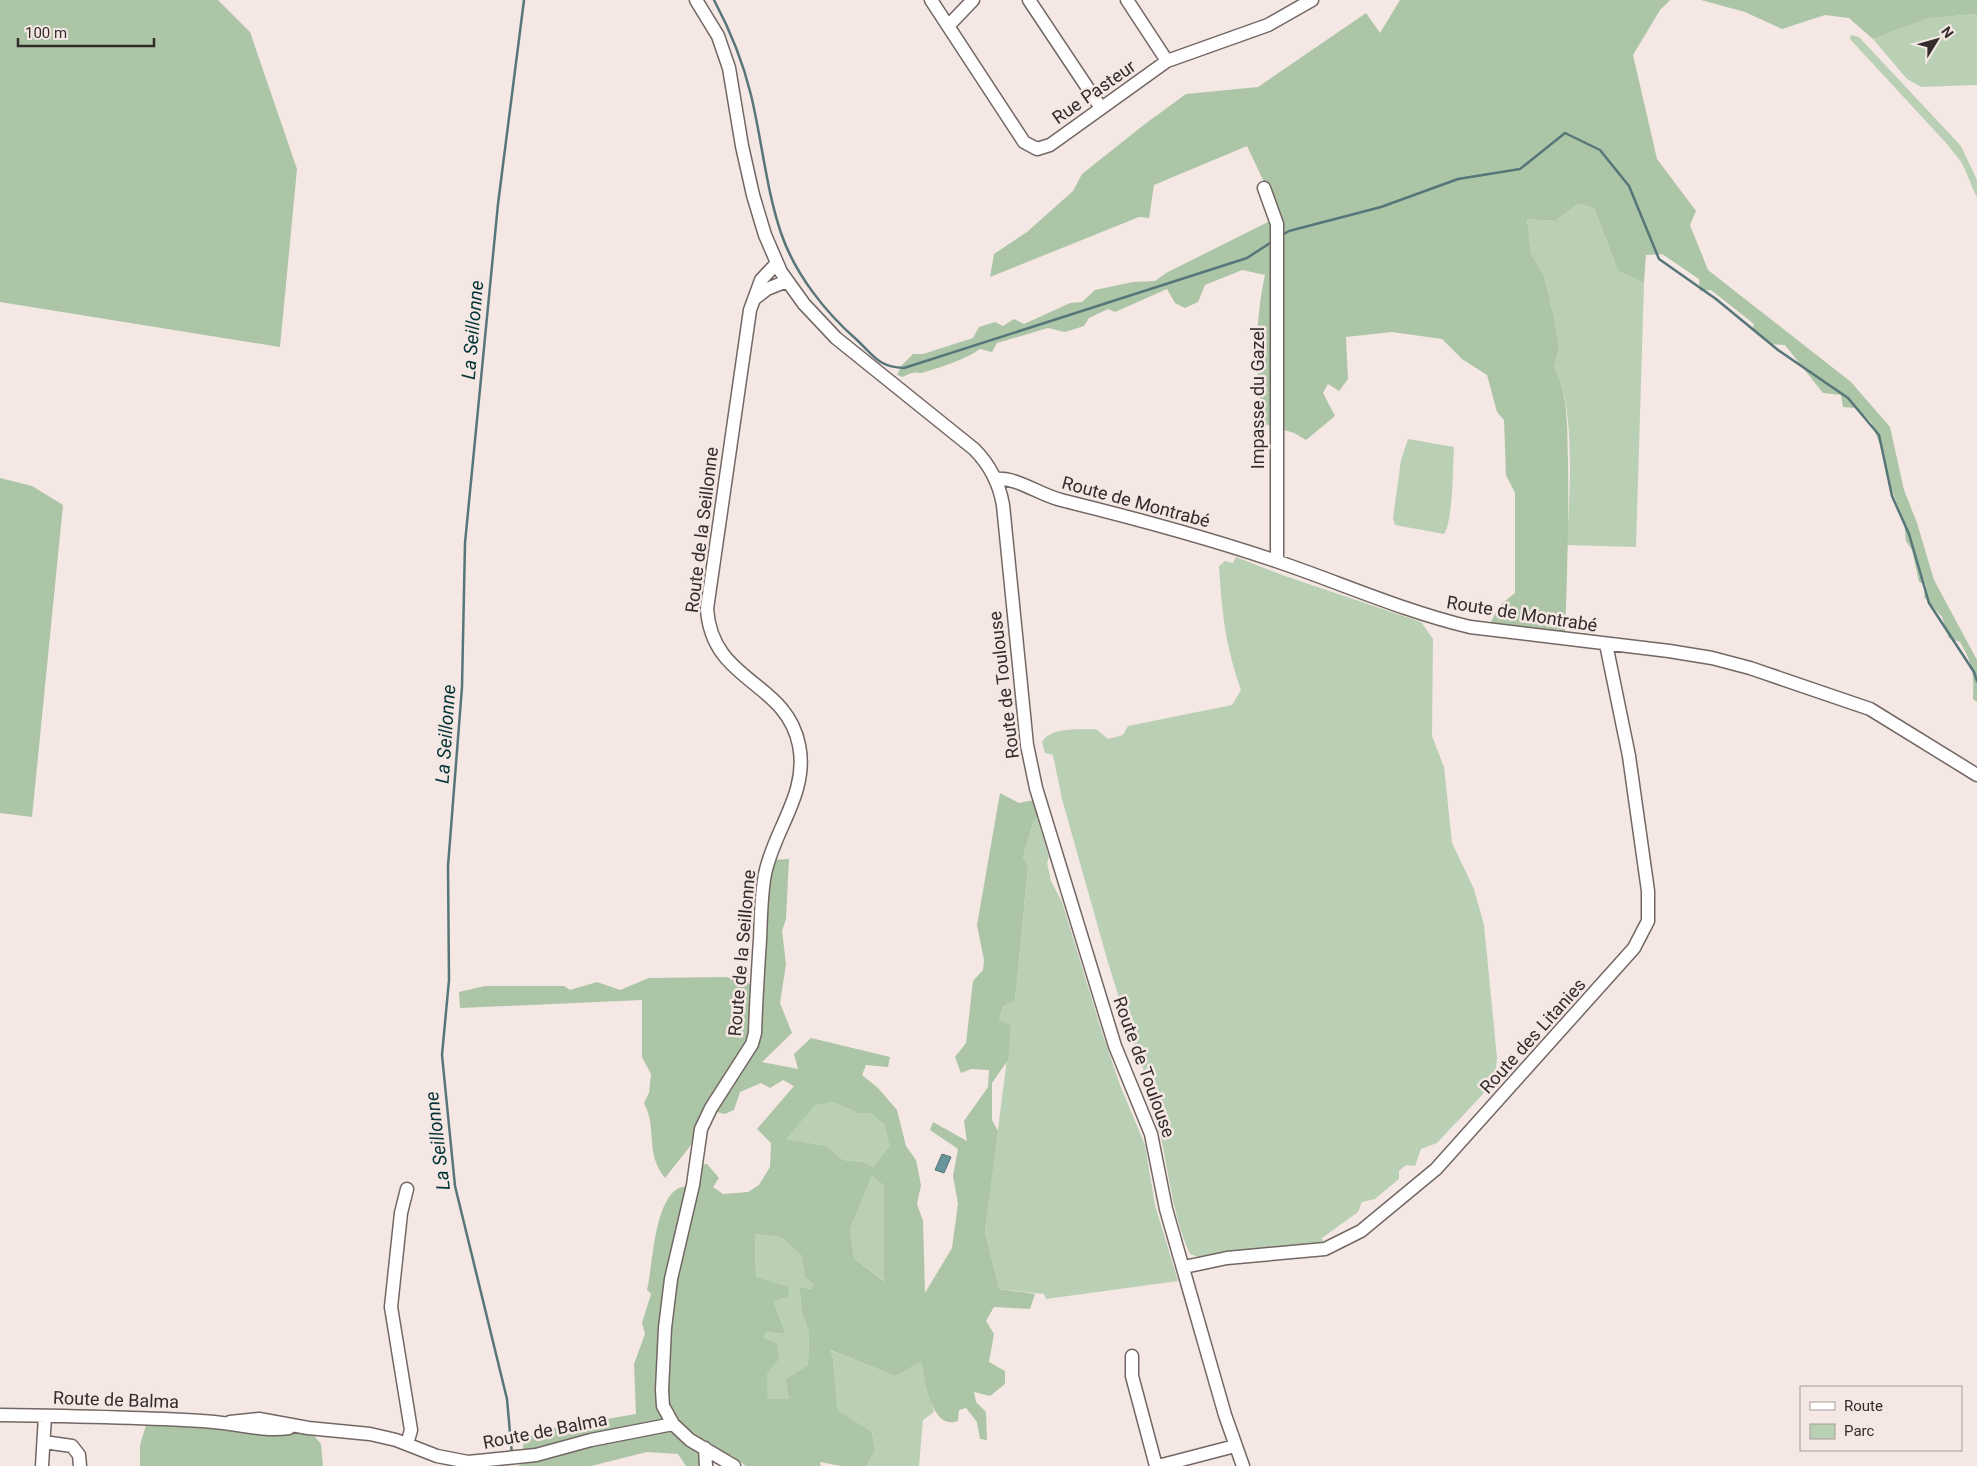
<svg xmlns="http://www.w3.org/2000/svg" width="1977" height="1466" font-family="Roboto,sans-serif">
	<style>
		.green { fill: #b9d0b5 }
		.forest { fill: #abc5a6; fill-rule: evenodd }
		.water { fill: #67959a; stroke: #577679 }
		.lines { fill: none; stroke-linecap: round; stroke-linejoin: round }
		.stream { stroke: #577679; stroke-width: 2.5 }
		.minor-casing { stroke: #736763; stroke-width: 15 }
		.minor { stroke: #fff; stroke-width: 12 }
		.labels { text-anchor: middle; stroke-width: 5; stroke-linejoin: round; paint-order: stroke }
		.street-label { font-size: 18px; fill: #322d2c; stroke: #f5e7e3 }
		.water-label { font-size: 19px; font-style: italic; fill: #023336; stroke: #f5e7e3 }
	</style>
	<rect width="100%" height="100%" fill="#f5e7e3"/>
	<path class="green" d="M1977,14V85L1921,87L1907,79L1873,39L1929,18Z
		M1851,35L1859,37L1961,146L1977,180V198L1962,163L1947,144L1850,39Z
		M1578,204L1594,208L1618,271L1644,283L1636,547L1567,545C1569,498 1577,408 1554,367L1559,348L1555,322L1544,275L1531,254L1527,219L1555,221Z
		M1408,439L1454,447C1453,465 1453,522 1444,534L1395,525L1393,518L1401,460Z
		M1236,557L1285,576L1421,622L1433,639L1432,736L1444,767L1452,843L1474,889L1484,925L1497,1058L1495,1077L1483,1094L1437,1143L1421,1149L1415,1166L1406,1165L1399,1171V1179L1375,1199L1362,1202L1358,1212L1322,1238L1323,1245L1199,1257L1190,1254C1171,1212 1168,1164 1157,1120L1161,1114V1108L1151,1099L1145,1083L1143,1068L1135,1050L1107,959L1062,799L1053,755L1045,753L1042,742C1052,726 1079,730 1096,729L1108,739L1123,735L1128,726L1232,705L1241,690C1225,644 1222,613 1219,566L1225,561L1233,563Z
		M1037,817L1049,857L1047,863L1051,881L1062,902L1102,1032L1120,1085L1145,1145L1155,1205L1178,1281L1046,1299L1044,1294L999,1289L985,1231L1011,1027L999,1020L1003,1006L1015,1001L1028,868L1023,857L1033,823Z
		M833,1102L858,1113L871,1112L884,1124L891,1146L873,1167L864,1162L843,1160L827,1146L785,1139L815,1104Z
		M872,1174L884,1186L885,1281L854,1258L850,1229Z
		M755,1234L781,1237L801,1255L805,1278L814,1284L812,1289L799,1287L802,1313L809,1332L808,1365L785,1379L789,1399H768L764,1338L766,1332L785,1334L756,1277Z
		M829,1350L895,1376L921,1362L934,1412L923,1420L919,1466H866L875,1451L872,1432L836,1410L833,1360Z"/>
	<path class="forest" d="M0,0H218L250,32L297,169L280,347L0,302Z
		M1400,0H1670L1660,10L1633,55L1657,159L1696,211L1690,225L1708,270L1851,382L1890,427L1904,490L1917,523L1934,580L1977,660V702L1973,699C1974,674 1973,664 1960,642L1949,638L1942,617L1924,597L1926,585L1919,582L1912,550L1906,541L1904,521L1892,491L1883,452L1871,422L1856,408L1843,407L1841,395L1823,393L1785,345L1770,344L1752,330L1754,324L1711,290L1700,291L1699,279L1662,254L1646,255L1644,283L1618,271L1594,208L1578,204L1555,221L1527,219L1531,254L1544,275L1555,322L1559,348L1554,367C1569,394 1567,430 1568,461C1569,519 1567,578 1565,637L1489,626L1499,606L1515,593V493L1506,475L1504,420L1497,412L1487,375L1462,359L1442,339L1392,332L1346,337L1348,379L1339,391L1328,384L1323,393L1335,416L1306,440L1294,433L1262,423C1256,372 1254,325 1265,275L1242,270L1205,285L1198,302L1185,308L1175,303L1167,289L1115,312L1108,309L1089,318L1084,326L1065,332L1048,328L997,343L992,352L980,349C964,360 944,366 925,372C916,375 917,369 903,377L897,375L902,365L913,354H923L973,338L979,327L995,322L1003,326L1014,319L1024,324L1070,303L1082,302L1095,290L1133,282L1155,281L1166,273L1280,216L1247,146L1154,185L1149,218L1139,217L990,277L994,254L1027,232L1073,191L1082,174L1145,124L1186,94L1258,87L1366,13L1380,33Z
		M1701,0H1977V14L1929,18L1873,39L1849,18L1825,15L1782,29L1745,12Z
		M0,478L32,486L63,505L32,817L0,813Z
		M1000,793L1019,803L1034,800L1039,814L1033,823L1023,857L1028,867L1015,1001L1003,1006L999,1020L1011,1026L1008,1060L992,1083V1120L998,1131L985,1231L999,1289L1035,1294L1030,1309L994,1307L986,1321L994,1334L989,1362L1005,1371V1384L990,1396L974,1392L976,1402L986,1412L987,1440L980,1439L977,1422L966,1408L959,1410L958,1421C931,1431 926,1381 921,1362L895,1376L830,1350L833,1360L837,1410L872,1432L875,1451L866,1466H841L820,1462L821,1466H746L731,1455L714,1460L711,1466H686L678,1454L647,1452L591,1466H518L525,1461L523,1444L536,1431L636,1414L634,1364L645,1334L642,1323L651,1294L647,1290C653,1264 654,1204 677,1189C682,1186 690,1186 696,1185L698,1165L707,1164L719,1178L713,1187L723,1194L748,1192L759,1185L770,1167L771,1143L757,1129L794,1086L783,1080L770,1088L761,1083L740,1092L734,1110L725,1114L704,1109L691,1145L665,1178C644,1151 658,1130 644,1103L649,1093L651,1074L642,1057V1000L460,1008L459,992L485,986H564L570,990L597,982L620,990L649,978L726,977L755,985L763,964L767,931L763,893L772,860L789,859L786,919L782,931L786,964L780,1003L792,1033L762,1062L798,1069L794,1054L811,1038L890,1057L888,1067L866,1065L862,1075L878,1088L897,1110L906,1146L916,1160L921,1185L917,1204L923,1221L925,1293L952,1248L958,1204L953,1176L958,1149L930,1130L933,1122L967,1141L964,1121L988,1087L989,1070L971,1069L961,1073L955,1057L966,1043L973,981L983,970L984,960L977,925ZM833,1102L858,1113H871L884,1124L890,1146L873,1167L864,1162L843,1160L827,1146L786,1139L815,1105ZM872,1175L884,1186V1281L854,1258L850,1229ZM755,1234L781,1237L801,1255L805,1278L814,1284L811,1289L799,1287L802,1313L809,1332L808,1365L785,1379L789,1399H768L767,1373L779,1359L777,1344L764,1338L766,1332L785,1334L773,1301L789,1296L788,1287L756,1277Z
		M146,1425L311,1432L321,1444L323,1466H140V1445Z"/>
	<path class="water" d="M942,1154L951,1157L944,1173L935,1170Z"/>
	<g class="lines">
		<path class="stream" d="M714,0C730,30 743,62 751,95C762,141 766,188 781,233C795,274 825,312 857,340C875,357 879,367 904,368L1247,258L1273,241
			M1282,235L1289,231L1381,207L1458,179L1520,169L1565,133L1600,150L1629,186L1659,259L1716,299L1778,350L1848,398L1879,435L1892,496L1909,534L1929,603L1974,672L1977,681
			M512,1455L507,1399L455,1186L442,1055L449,980L448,866L462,687L465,543L498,204L524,0"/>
		<g class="minor-casing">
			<path id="minor" d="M696,0L718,36L729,68L742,146L753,195L765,235L781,272L804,304L836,338L974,449C990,465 999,482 1003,505L1027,745L1036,788L1115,1046L1151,1134L1166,1209L1225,1415L1243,1466
				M931,0L1024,142L1037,149L1050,145L1167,61L1268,25L1312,0
				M1029,0L1101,108
				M1127,0L1167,61
				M948,26L973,0
				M1264,188L1277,224V561
				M754,299L767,289L787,281
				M996,479C1017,477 1040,495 1061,500C1134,518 1205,537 1276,561C1341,583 1403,611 1470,627L1669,651L1712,658L1750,668L1870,709L1977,775
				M407,1189L401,1213L391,1307L411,1430L407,1444
				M1184,1267L1227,1258L1325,1249L1361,1231L1436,1169L1634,948L1648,921V891L1629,756L1606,644
				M1132,1356V1376L1156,1466
				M0,1415C68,1416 135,1417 202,1421C231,1422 260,1432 289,1428
				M230,1422L259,1419L308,1428L370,1434L396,1440L437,1456L468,1462L536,1455L591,1440L673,1424
				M44,1442L72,1446L79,1455L80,1466
				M705,1448L706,1466
				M42,1466L45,1416
				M734,1466L690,1440L673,1424L663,1406L662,1390L665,1328L671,1279L693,1185L701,1129L711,1108L752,1044L755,1033C756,1002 758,970 760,939C761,917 761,895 765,874C774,829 809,793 799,745C786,680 712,683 707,609L750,310L761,280L777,263
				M1158,1466L1235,1446"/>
		</g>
		<use href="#minor" class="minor"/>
	</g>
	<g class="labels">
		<g class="street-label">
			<text transform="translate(1094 92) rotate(-35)" y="6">Rue Pasteur</text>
			<text transform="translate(1258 398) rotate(-90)" y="6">Impasse du Gazel</text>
			<text transform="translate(1136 502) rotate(15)" y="6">Route de Montrabé</text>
			<text transform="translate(702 530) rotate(-83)" y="6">Route de la Seillonne</text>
			<text transform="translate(1522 614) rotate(9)" y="6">Route de Montrabé</text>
			<text transform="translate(1004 685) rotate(-97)" y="6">Route de Toulouse</text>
			<text transform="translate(742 953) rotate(-85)" y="6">Route de la Seillonne</text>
			<text transform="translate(1533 1036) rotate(-48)" y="6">Route des Litanies</text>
			<text transform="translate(1144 1067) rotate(70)" y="6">Route de Toulouse</text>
			<text transform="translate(116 1400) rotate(2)" y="6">Route de Balma</text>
			<text transform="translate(545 1431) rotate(-11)" y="6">Route de Balma</text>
		</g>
		<g class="water-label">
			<text transform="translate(472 330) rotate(-85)" y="7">La Seillonne</text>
			<text transform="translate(445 734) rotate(-86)" y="7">La Seillonne</text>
			<text transform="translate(437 1141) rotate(-97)" y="7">La Seillonne</text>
		</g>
	</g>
	<rect x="1800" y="1386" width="162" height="65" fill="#f5e7e3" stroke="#a79d9a"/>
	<rect x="1810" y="1402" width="25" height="8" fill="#ffffff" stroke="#a79d9a"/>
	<text x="1844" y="1411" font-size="15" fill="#322d2c">Route</text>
	<rect x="1810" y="1424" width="25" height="15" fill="#b9d0b5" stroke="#a79d9a"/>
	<text x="1844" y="1436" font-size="15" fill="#322d2c">Parc</text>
	<g transform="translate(1937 40) rotate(53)" stroke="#f5e7e3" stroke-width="4" paint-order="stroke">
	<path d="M0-4L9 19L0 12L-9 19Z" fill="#322d2c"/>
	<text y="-8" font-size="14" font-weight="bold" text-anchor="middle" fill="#322d2c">N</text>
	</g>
	<path d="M18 38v8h136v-8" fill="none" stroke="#322d2c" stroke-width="2.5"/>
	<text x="25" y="38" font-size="15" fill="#322d2c" stroke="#f5e7e3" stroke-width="4" paint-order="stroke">100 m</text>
</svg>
